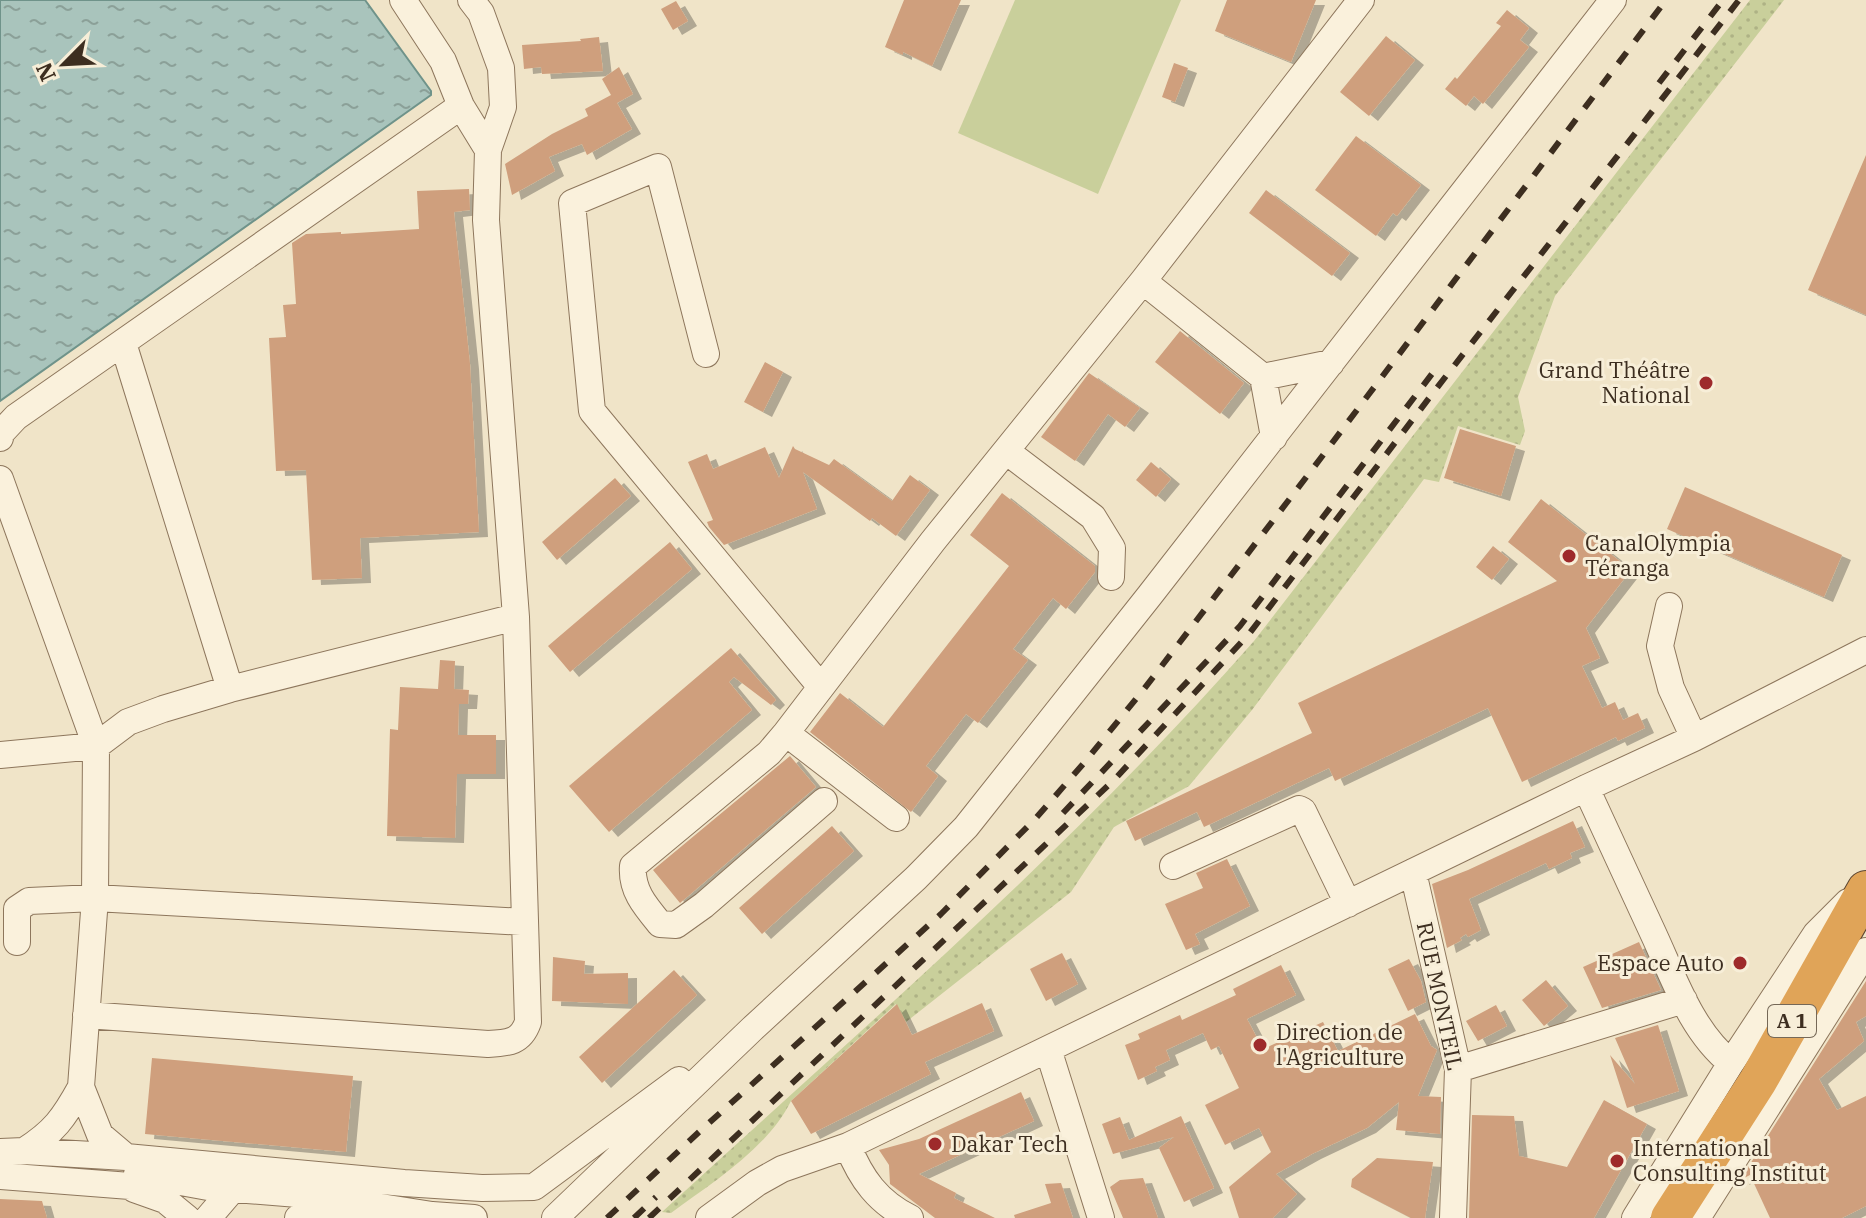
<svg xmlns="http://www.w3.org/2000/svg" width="1866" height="1218" font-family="'IBM Plex Serif',serif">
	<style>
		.grass { fill: url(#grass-dots) }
		.park { fill: #c9cf9b }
		.water { fill: url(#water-ripples); stroke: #6f938a; stroke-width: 2 }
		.building { fill: #cf9f7d; filter: url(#shadow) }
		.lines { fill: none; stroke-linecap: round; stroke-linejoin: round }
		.minor-casing { stroke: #8d765c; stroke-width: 28 }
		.highway-casing { stroke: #5b4430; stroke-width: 40 }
		.minor { stroke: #faf1dc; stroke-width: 26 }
		.highway { stroke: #e0a458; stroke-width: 38 }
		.rail { stroke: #3d2e20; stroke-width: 6; stroke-dasharray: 14 14; stroke-linecap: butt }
		.poi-dot { fill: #9e2a2b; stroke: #f7eed8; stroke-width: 3 }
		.labels { text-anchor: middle; stroke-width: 6; stroke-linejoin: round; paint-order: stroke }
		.shield { fill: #f7eed8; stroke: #756857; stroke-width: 2 }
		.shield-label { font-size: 20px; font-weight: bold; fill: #3d2e20 }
		.poi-label { font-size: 22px; fill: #3d2e20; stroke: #f7eed8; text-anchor: start }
		.street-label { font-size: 22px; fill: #3d2e20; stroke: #f7eed8 }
	</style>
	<defs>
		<pattern id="grass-dots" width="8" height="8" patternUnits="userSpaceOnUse" patternTransform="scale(2)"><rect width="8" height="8" fill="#c9cf9b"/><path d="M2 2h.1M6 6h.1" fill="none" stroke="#aeb285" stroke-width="1.8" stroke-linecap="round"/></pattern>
		<pattern id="water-ripples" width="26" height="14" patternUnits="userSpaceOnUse" patternTransform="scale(2)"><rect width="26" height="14" fill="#a9c4bc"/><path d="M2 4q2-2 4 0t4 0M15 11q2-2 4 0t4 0" fill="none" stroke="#8ba098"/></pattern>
		<filter id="shadow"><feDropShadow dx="9" dy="5" stdDeviation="0" flood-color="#0004"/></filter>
	</defs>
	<rect width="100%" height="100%" fill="#f0e4c8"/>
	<path class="grass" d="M1750,0H1784L1555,296L1518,397L1525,431L1520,445L1458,426L1439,482L1424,479L1252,710L1189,786L1114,827L1071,892L906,1022L896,1004L791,1101C768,1148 712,1183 671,1213L662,1212C864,1027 1073,847 1254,641Z"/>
	<path class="park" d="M1015,0H1181L1098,194L958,133Z"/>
	<path class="water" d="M0,0H365L431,91V95L0,401Z"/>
	<path class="building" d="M904,0H961L932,66L903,52V55L885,47Z
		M1227,0H1316L1291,62L1215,31Z
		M676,1L688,21L673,30L661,9Z
		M1507,10L1529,28L1520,40L1529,47L1483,104L1474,96L1466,106L1445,89L1455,77L1457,79L1501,26L1496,23Z
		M1386,36L1415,60L1369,116L1340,92Z
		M599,37L603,71L542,74L541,67L524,69L522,45L581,41L580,39Z
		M1174,63L1188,68L1175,102L1162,97Z
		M619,67L633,94L617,103L632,129L587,155L582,144L549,157L555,171L512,195L505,164L552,134L588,116L585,109L611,95L602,79Z
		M1356,136L1421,185L1397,216L1393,213L1376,236L1315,190Z
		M1866,155V315L1808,290Z
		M469,189L470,210L454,212L470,364L479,532L360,538L362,578L312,580L306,470L276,471L269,338L286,337L283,305L296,304L292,243L306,234L341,232V234L419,229L417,191Z
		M1266,190L1350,253L1332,276L1249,213Z
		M1180,331L1244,383L1220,414L1155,362Z
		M765,362L783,372L763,412L744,402Z
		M1089,373L1140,408L1125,427L1108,414L1075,461L1041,437Z
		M1460,429L1516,446L1501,496L1444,478Z
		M793,446L795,449L829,465L834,459L892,501L910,475L930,490L896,536L872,518L870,521L803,472L817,509L724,545L709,527L707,522L713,520L688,462L707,454L713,469L765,447L779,478Z
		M1151,462L1171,479L1156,497L1136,480Z
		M615,478L631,496L557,560L542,542Z
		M1685,487L1842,555L1824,597L1667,529Z
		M1002,493L1095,566V572L1066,609L1053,598L1013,649L1028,660L978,723L966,714L926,766L938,776L911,812L810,732L840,693L883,727L1009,566L970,535Z
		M1541,499L1631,570L1586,628L1600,658L1582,666L1602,708L1615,702L1623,720L1638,713L1645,728L1618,741L1616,737L1522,782L1488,708L1335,781L1329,768L1204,827L1197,812L1135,841L1126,821L1312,733L1298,703L1557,581L1508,542Z
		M670,542L692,569L570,672L548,646Z
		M1493,546L1509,559L1492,580L1476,567Z
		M731,648L776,700L771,705L734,677L729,682L752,710L609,832L569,786Z
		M440,660L455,661L454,689L469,690L468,704H459L458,735H496V774H457L455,838L387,836L390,729L398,730L400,687L438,689Z
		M790,756L816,787L680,903L653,870Z
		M1573,821L1585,847L1570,853L1572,858L1549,869L1546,863L1469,899L1481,930L1468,937L1466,934L1460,938L1462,940L1447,948L1432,884L1468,870Z
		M832,826L854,851L762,934L739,908Z
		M1227,859L1250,906L1195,934L1200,944L1186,950L1165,904L1203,888L1196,873Z
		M1639,942L1661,990L1602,1008L1583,967Z
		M1062,953L1078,984L1046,1001L1030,969Z
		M553,957L585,961L584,974L628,973V1004L552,1001Z
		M1409,959L1421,981L1426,1002L1408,1011L1388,969Z
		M1281,965L1296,995L1247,1019L1263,1049L1323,1022L1338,1051L1415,1014L1431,1046L1437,1050L1418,1096L1441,1097L1440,1134L1396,1130L1399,1102L1367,1128L1312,1154L1276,1174L1297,1194L1273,1218H1239L1229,1187L1271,1152L1259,1128L1225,1145L1205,1105L1239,1088L1219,1046L1211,1050L1203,1033L1166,1050L1170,1060L1155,1067L1157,1071L1138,1080L1125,1045L1140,1039L1138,1034L1180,1015L1182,1020L1236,995L1233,989Z
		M674,970L697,995L602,1083L579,1057Z
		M1546,980L1568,1006L1544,1026L1522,1000Z
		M1866,981V1016L1856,1022L1864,1041L1819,1079L1837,1110L1866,1096V1206L1842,1218H1770L1750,1175L1740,1180Z
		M982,1003L994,1031L925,1062L931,1074L811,1134L791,1101L897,1004L912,1035Z
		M1496,1005L1507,1026L1478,1041L1466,1021Z
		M1658,1025L1679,1091L1627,1108L1610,1055L1635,1084L1615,1038Z
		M152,1058L353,1076L346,1152L145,1134Z
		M1021,1092L1034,1121L919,1174L956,1193L954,1198L995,1218H935L890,1184L889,1165L879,1150L919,1139Z
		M1604,1100L1647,1124L1594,1218H1469L1472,1115L1514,1116L1519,1156L1567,1167Z
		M1181,1116L1214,1188L1184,1202L1159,1148L1174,1137L1113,1154L1102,1124L1120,1117L1129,1140Z
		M1377,1158L1433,1162L1425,1218H1411L1351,1187L1352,1179Z
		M1143,1178L1158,1218H1123L1110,1187L1120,1180Z
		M1061,1183L1073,1218H1015L1014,1215L1051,1203L1045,1184Z
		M0,1199L42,1201L47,1218H0Z"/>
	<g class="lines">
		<g class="minor-casing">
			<path id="minor" d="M403,0L443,61L461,106L488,150
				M1143,281L1263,377
				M123,343L230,689
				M706,354L658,167L572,203L592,411L821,687
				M1274,437L1263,377L1331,363
				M0,438L1,433L16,417L461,106
				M1006,451L1093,517L1112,548L1111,577
				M0,479L96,746L95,898L81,1087L100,1135L126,1157
				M1669,606L1660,646L1671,688L1694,738
				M786,733L896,818
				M0,755L96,746L128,722L163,709L230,689L516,617
				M1586,788C1608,836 1631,885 1653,933C1674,978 1691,1031 1731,1063
				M824,801L704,905L676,925L660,924C645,906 631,890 633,866L769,753L786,733L933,541L1143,281L1361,0
				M1173,866L1299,809L1303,811L1348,904
				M1413,872L1458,1069L1453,1218
				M17,942V909L29,901L95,898L525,922
				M86,1015L488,1044C509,1043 521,1042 528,1022L516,617L486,220L488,150L503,107L501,68L481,13L471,0
				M1048,1049L1101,1218
				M1458,1069L1684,1000
				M848,1146C861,1179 878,1202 910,1218
				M24,1151C54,1132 64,1118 81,1087
				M0,1152L24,1151L126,1157L404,1183L482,1188L534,1187L679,1080
				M137,1174L208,1187L298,1194L432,1215L474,1218
				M0,1176L156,1188
				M134,1189L165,1200L187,1218
				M208,1218L232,1190
				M298,1218L359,1216
				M555,1218L752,1029L916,878L966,827L1150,595L1613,0
				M709,1218L757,1183L782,1169L848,1146L1586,788L1694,738L1866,650
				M1635,1218L1731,1063L1816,934L1848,902
				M1697,1218L1866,951"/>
		</g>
		<g class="highway-casing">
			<path id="highway" d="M1670,1218L1758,1081L1866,890"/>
		</g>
		<use href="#minor" class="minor"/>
		<use href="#highway" class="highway"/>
		<path class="rail" d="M1659,83L1723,0
			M1063,813L1240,626L1438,366
			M607,1218L699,1132L941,914L1036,818L1084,763L1144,689L1314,467L1666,0
			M634,1218L656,1197
			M649,1218L1114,780L1249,634L1436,389L1739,0"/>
	</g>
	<g class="poi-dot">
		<circle cx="1706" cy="383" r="8"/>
		<circle cx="1569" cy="556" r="8"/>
		<circle cx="1740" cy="963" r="8"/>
		<circle cx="1260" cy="1045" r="8"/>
		<circle cx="935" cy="1144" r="8"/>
		<circle cx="1617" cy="1161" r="8"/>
	</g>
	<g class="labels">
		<rect class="shield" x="1768" y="1005" width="48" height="32" rx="6"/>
		<g class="shield-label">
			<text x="1792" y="1028">A 1</text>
		</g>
		<g class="poi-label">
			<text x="1690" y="378" text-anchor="end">Grand Théâtre<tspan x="1690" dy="25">National</tspan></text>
			<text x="1585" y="551">CanalOlympia<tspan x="1585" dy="25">Téranga</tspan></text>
			<text x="1724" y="971" text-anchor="end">Espace Auto</text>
			<text x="1276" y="1040">Direction de<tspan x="1276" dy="25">l'Agriculture</tspan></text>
			<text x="951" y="1152">Dakar Tech</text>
			<text x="1633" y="1156">International<tspan x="1633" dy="25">Consulting Institut</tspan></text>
		</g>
		<g class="street-label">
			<text transform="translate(1440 996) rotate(78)" y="8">RUE MONTEIL</text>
		</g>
	</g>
	<g transform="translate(64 64) rotate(246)" stroke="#f7eed8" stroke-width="6" paint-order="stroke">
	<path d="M0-6L14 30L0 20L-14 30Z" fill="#3d2e20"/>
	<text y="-12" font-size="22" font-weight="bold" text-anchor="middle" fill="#3d2e20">N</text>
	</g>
</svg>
